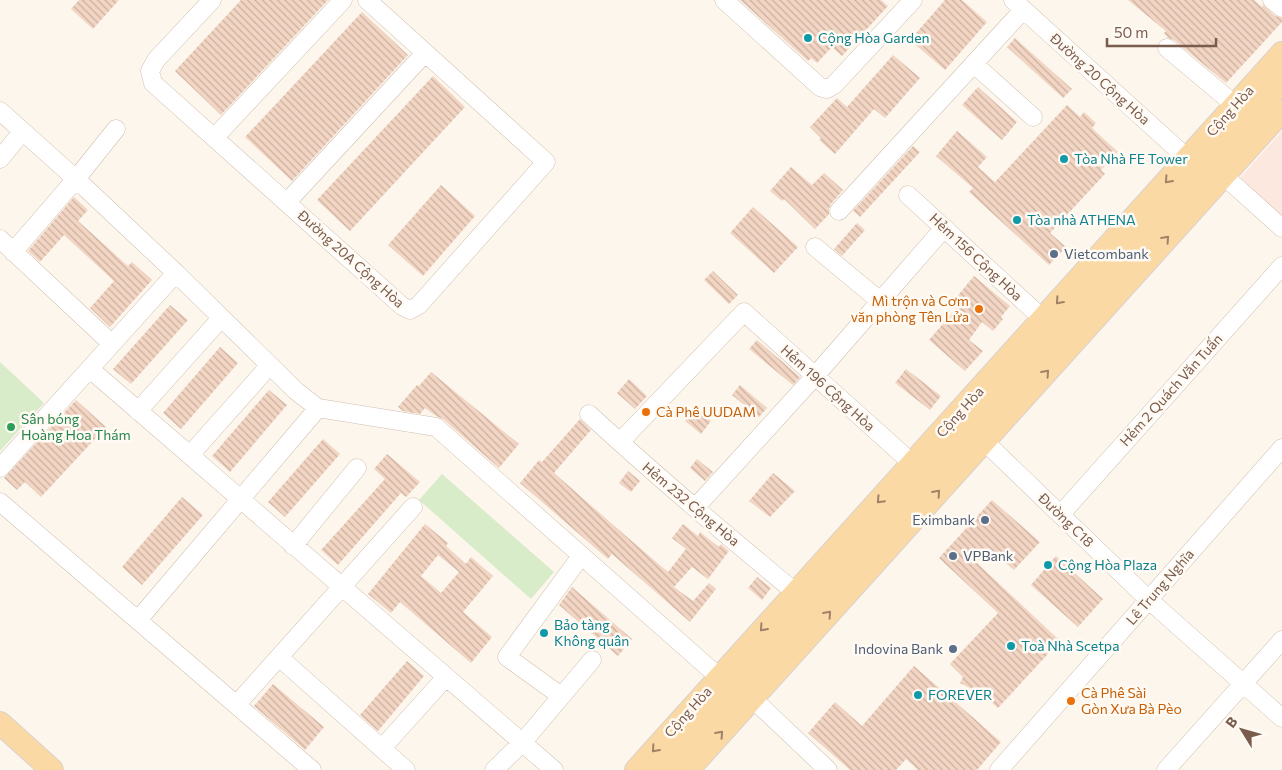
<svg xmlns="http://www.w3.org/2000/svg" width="1282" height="770" font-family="Commissioner,sans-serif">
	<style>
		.commercial { fill: #fde8e0 }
		.green { fill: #d8ecc9 }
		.building { fill: url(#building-back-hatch); fill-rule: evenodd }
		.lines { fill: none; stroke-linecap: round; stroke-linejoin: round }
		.minor-casing { stroke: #d1beb0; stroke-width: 19 }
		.major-casing { stroke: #dad1cd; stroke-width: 24 }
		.minor { stroke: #fff; stroke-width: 18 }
		.major { stroke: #fbd9a5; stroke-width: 22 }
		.oneway { stroke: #a18267 }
		.culture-dot { fill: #0f9aa8; stroke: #fffaf3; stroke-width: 2 }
		.service-dot { fill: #5c6f8a; stroke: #fffaf3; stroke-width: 2 }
		.food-dot { fill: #e8710a; stroke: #fffaf3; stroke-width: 2 }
		.leisure-dot { fill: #2e9e5b; stroke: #fffaf3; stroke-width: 2 }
		.labels { text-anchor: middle; stroke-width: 5; stroke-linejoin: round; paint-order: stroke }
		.culture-label { font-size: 14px; fill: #0d838f; stroke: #fffaf3; text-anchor: start }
		.street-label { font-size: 14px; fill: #7a5c4d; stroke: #fffaf3 }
		.service-label { font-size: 14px; fill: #4e5e75; stroke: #fffaf3; text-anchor: start }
		.food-label { font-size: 14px; fill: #c56008; stroke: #fffaf3; text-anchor: start }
		.leisure-label { font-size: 14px; fill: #27864d; stroke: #fffaf3; text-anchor: start }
	</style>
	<defs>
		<pattern id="building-back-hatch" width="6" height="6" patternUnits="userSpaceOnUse" patternTransform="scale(1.25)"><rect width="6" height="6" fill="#f3d5c3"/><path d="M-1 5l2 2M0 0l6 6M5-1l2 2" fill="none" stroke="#cab0a1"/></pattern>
	</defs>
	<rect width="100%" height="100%" fill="#fdf6ec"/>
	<path class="commercial" d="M1282,131V216L1240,178Z"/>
	<path class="green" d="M0,362L44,403L0,451Z
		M442,474L554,572L531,599L419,500Z"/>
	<path class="building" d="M79,0H119L93,29L71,9Z
		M241,0H328L221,115L175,71Z
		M740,0H881L888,6L842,56L832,47L817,63L811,58L808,61Z
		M945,0H962L987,22L945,70L910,40Z
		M1128,0H1254L1262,7L1263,5L1275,16L1282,18V22L1226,83L1174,40L1168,38L1164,33L1166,31Z
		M362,12L408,55L292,181L245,137Z
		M1015,38L1072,89L1063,98L1007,47Z
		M893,55L920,78L885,118L874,109L835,154L819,140L821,138L810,127L837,98L847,107Z
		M433,76L465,107L350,231L317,200Z
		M978,87L1017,122L1002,140L962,105Z
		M1067,105L1080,117L1084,112L1096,123L1092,128L1118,152L1101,170L1105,174L1050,233L1066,247L1049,265L969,192L973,188L936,156L957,131L987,157L978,167L995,182Z
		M913,146L920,152L860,217L853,211Z
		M791,167L812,185L824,173L843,190L831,204L829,209V214L815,229L784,199L782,201L770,191Z
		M441,185L475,216L423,276L388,245Z
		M74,197L88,210L78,221L128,266L132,262L152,280L110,327L90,308L114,281L64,235L40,262L28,251Z
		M753,207L798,247L774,273L730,233Z
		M857,223L865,230L842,256L834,249Z
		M713,271L738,295L729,304L704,280Z
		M974,276L1010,306L1001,317L1003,319L993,331L982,322L969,340L983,351L965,371L929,340L960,304L955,299Z
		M170,305L188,320L131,384L113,369Z
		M757,340L800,377L793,385L749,349Z
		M220,347L238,363L181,429L163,413Z
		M906,369L941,396L930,410L895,383Z
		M431,372L519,444L499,468L443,419L436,416L425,408L420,414L403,411L398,407L417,385L419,386Z
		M629,379L647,396L635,409L617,393Z
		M740,385L767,408L759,417L732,395Z
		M269,390L287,405L230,472L212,456Z
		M76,400L106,427L41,497L25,482L17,490L4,478Z
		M695,408L711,421L701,434L685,421Z
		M580,419L591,430L554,473L627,537L668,572L686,549L672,538L683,524L698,536L700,532L719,547L721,544L729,551L708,579L692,567L674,587L693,601L709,583L716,589L690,622L612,554L608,559L520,483L539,460L542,462Z
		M323,439L340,454L285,517L268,502Z
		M387,454L420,482L406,497L401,493L338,565L321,550L385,479L374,469Z
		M697,459L713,472L705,481L690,468Z
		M628,471L640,481L631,492L619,483Z
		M773,473L795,491L770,517L749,501Z
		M182,497L203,515L142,585L122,567Z
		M992,500L1040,542L1014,570L989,548L976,562L1060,641L998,708L982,694L960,683L963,677L950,664L998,613L939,558Z
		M425,524L448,543L446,546L466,564L471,557L493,576L463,612L492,637L471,663L400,602L391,613L368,594ZM438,555L459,572L441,593L421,576Z
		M1056,556L1103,599L1078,627L1031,585Z
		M757,577L771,588L762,600L748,588Z
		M572,587L632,639L618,656L559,605Z
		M407,661L424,676L378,731L360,715Z
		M914,666L1001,742L977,770H918L906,759L896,770H850L808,733L835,702L862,726Z
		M273,684L324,727L305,750L254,706Z"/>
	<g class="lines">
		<g class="minor-casing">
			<path id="minor" d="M212,0L156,60L150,71L153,83L402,306L410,310L419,305L546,162L367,0
				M724,0L820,87L827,89L834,85L913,0
				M1013,0L1187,158
				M1272,0L1282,8
				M1167,48L1235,105
				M974,64L1033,117
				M0,111L76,179L13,252
				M116,129L76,179L176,273L296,391L318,408L436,427L719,677
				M215,137L343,0
				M0,159L22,132
				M1224,176L1282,228
				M908,195L1043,319
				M287,202L425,53
				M839,211L1023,10
				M0,239L112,344
				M815,247L880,301
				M90,369L554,770
				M138,411L215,325
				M589,414C656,476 725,534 795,592
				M984,441L1149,600L1282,718
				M620,442L744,312L913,464
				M190,455L262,374
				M0,468L176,273
				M0,502L312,770
				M695,508L815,376L937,236L946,229
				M1061,514L1282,266
				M293,546L357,468
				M138,620L318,408
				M279,657L406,770
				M561,696L507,657L581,556
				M752,698L828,770
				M237,704L413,507
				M383,747L446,677
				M494,770L522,743L592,660
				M999,770L1282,448
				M1166,770L1282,640"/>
		</g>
		<g class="major-casing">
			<path id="major" d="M0,723L52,770
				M636,770L1282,53
				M662,770L1282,81
				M688,770L1282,111"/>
		</g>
		<use href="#minor" class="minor"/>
		<use href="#major" class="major"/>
	</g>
	<defs><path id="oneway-chevron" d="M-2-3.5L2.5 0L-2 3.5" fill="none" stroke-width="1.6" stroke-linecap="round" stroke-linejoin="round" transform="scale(1.25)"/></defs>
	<g class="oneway">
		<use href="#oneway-chevron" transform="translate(1168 180) rotate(132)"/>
		<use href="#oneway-chevron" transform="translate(1166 239) rotate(-48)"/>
		<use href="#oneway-chevron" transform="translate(1059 301) rotate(132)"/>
		<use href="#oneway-chevron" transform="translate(1046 373) rotate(-48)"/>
		<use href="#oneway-chevron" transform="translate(937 493) rotate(-48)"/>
		<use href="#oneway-chevron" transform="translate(880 500) rotate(133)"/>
		<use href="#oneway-chevron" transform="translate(828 614) rotate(-48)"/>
		<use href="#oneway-chevron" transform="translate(763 628) rotate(132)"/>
		<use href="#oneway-chevron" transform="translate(720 734) rotate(-48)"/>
		<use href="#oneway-chevron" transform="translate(655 749) rotate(132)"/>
	</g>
	<g class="culture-dot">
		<circle cx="808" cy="38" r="5"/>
		<circle cx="1064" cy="159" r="5"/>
		<circle cx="1017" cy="220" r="5"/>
		<circle cx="1048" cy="565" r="5"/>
		<circle cx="544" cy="633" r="5"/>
		<circle cx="1011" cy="646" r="5"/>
		<circle cx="918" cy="695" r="5"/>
	</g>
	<g class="service-dot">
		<circle cx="1054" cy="254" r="5"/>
		<circle cx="985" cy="520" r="5"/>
		<circle cx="953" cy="556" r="5"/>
		<circle cx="953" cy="649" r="5"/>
	</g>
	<g class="food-dot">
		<circle cx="979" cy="309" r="5"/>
		<circle cx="646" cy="412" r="5"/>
		<circle cx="1071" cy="701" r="5"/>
	</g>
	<circle class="leisure-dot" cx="11" cy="427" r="5"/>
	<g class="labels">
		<g class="culture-label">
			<text x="818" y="43">Cộng Hòa Garden</text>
			<text x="1074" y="164">Tòa Nhà FE Tower</text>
			<text x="1027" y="225">Tòa nhà ATHENA</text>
			<text x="1058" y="570">Cộng Hòa Plaza</text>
			<text x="554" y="630">Bảo tàng<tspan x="554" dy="16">Không quân</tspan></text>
			<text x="1021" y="651">Toà Nhà Scetpa</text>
			<text x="928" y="700">FOREVER</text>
		</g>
		<g class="street-label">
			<text transform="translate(1100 79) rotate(42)" y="5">Đường 20 Cộng Hòa</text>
			<text transform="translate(1230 111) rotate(-48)" y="5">Cộng Hòa</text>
			<text transform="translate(976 257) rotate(43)" y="5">Hẻm 156 Cộng Hòa</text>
			<text transform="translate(351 259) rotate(42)" y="5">Đường 20A Cộng Hòa</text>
			<text transform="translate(828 388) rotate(42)" y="5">Hẻm 196 Cộng Hòa</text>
			<text transform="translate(1171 390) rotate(-48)" y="5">Hẻm 2 Quách Văn Tuấn</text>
			<text transform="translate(960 412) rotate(-48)" y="5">Cộng Hòa</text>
			<text transform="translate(691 504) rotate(40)" y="5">Hẻm 232 Cộng Hòa</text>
			<text transform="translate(1066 520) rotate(44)" y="5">Đường C18</text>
			<text transform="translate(1160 587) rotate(-49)" y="5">Lê Trung Nghĩa</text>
			<text transform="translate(688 712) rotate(-48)" y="5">Cộng Hòa</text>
		</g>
		<g class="service-label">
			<text x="1064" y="259">Vietcombank</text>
			<text x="975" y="525" text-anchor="end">Eximbank</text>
			<text x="963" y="561">VPBank</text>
			<text x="943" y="654" text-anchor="end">Indovina Bank</text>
		</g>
		<g class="food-label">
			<text x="969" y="306" text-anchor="end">Mì trộn và Cơm<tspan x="969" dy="16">văn phòng Tên Lửa</tspan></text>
			<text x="656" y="417">Cà Phê UUDAM</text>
			<text x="1081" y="698">Cà Phê Sài<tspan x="1081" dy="16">Gòn Xưa Bà Pèo</tspan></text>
		</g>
		<g class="leisure-label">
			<text x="21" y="424">Sân bóng<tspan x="21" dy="16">Hoàng Hoa Thám</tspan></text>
		</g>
	</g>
	<g transform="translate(1242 730) rotate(307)" stroke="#fffaf3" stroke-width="4" paint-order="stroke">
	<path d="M0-4L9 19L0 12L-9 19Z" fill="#7a5c4d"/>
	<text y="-8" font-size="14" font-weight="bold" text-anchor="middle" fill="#7a5c4d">B</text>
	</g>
	<path d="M1107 38v8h109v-8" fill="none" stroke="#7a5c4d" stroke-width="2.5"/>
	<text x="1114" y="38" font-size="15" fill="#7a5c4d" stroke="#fffaf3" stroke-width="4" paint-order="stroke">50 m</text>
</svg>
